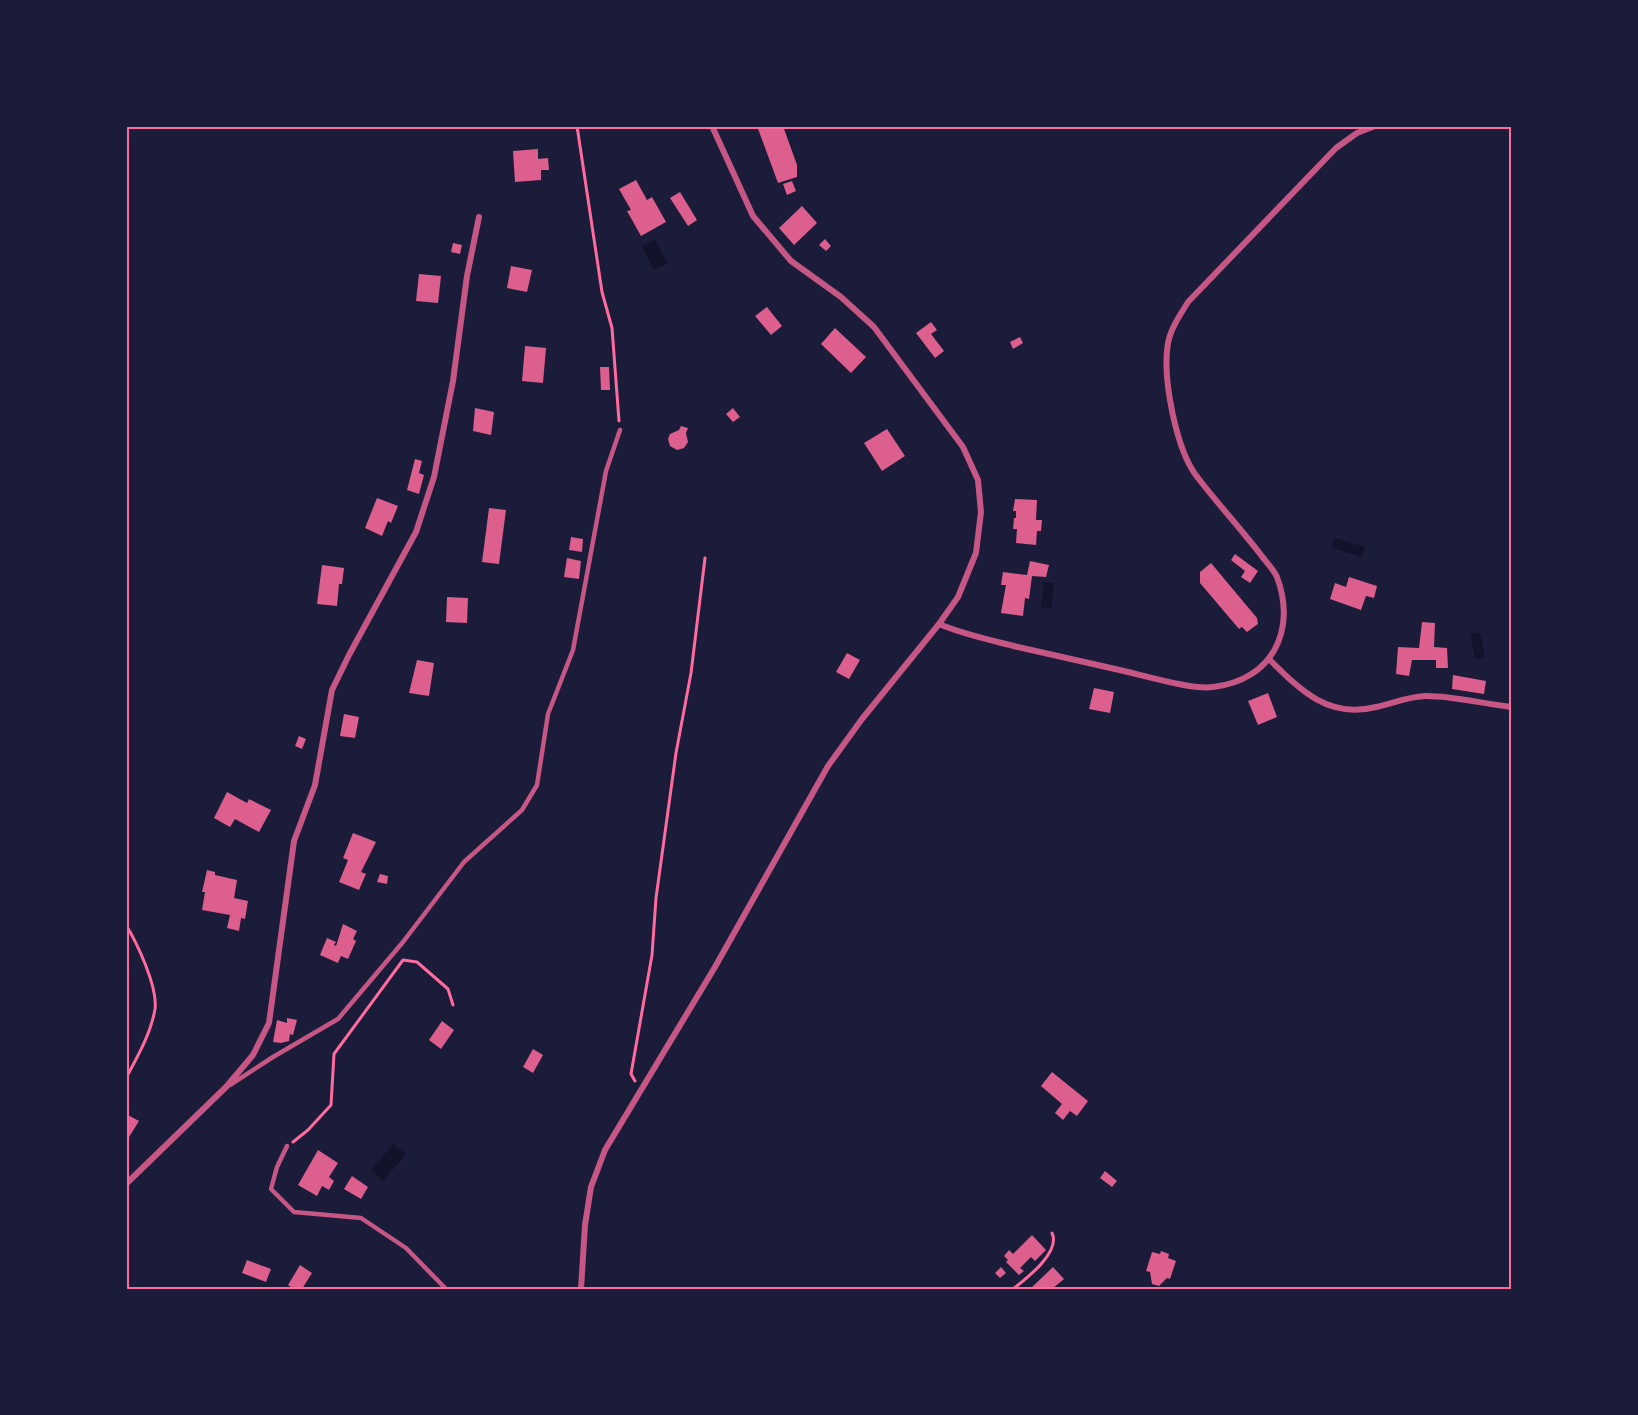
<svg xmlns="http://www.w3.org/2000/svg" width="1638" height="1415" font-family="Spectral,serif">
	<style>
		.water { fill: #12122b }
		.building { fill: #dd5f8e }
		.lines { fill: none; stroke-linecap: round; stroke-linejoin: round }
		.path { stroke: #ff6b9d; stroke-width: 3 }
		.service { stroke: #c65784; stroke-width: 4.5 }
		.minor { stroke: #c65784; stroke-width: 6 }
		.neatline { fill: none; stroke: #ff6b9d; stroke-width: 2 }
	</style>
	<rect width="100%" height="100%" fill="#1b1b3a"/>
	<path class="water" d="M655,239L667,263L654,270L642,246Z
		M1335,538L1365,547L1362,557L1332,548Z
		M1044,582L1054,583L1051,608L1041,607Z
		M1480,632L1485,658L1475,659L1470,634Z
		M393,1144L406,1154L383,1181L371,1170Z"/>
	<path class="building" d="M757,126H783L797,165V177L778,183Z
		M538,149V159L548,158L549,170H541V180L515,182L513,151Z
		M636,180L647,200L652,197L666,222L641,236L627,211L631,210L619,189Z
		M792,181L796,191L787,195L783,184Z
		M680,192L697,220L688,226L670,198Z
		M802,206L817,223L794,245L779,228Z
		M825,239L831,246L826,251L819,245Z
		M453,243L462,245L460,254L451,252Z
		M511,266L532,270L527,292L507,288Z
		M419,274L441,276L438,303L416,301Z
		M767,307L782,326L771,335L755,316Z
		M931,322L937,330L931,334L944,351L935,358L916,333Z
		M835,328L866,357L851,373L821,344Z
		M1020,337L1023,343L1013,349L1010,342Z
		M525,346L546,348L543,383L522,381Z
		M600,367H609L610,390H601Z
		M475,408L494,412L491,435L473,431Z
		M733,408L740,417L733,422L726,414Z
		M681,426L688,428L686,433L688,442L684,448L677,450L670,446L668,439L670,434L679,430Z
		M887,429L905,456L882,471L864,443Z
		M415,459L422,461L419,473L424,475L419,494L407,490Z
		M377,498L398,506L391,523L388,521L382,536L365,528Z
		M1015,499L1037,500L1036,520H1042L1041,531H1037L1036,545L1016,543L1017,529H1013L1014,518H1016V511H1013Z
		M489,508L506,510L499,564L482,562Z
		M571,537L583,539L582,552L569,550Z
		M1235,554L1258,571L1250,583L1241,577L1245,571L1231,560Z
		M567,558L581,561L579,579L564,577Z
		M1030,561L1049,565L1046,577L1032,576L1029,599L1025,598L1023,616L1001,613L1006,585H1001L1003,572L1027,575Z
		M1211,563L1257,618L1258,624L1247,632L1242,627L1239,629L1200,583V572Z
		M322,565L344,568L342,584H339L337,606L317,604Z
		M1349,577L1377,586L1374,598L1366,596L1361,610L1330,599L1335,583L1346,587Z
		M447,597L468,598L467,623L446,622Z
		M1422,622L1435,623L1434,647L1447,648L1448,668H1436V660H1412L1409,676L1396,674L1398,647L1419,648Z
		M847,653L860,660L849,679L836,672Z
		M417,660L434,663L429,696L409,693Z
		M1453,675L1486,681L1484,694L1452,689Z
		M1094,688L1114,692L1110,713L1089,709Z
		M1268,693L1277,717L1258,725L1248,701Z
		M344,714L359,717L355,738L340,736Z
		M299,736L306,739L302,749L295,746Z
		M227,792L247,803L249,799L271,810L259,832L235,819L230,827L214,818Z
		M353,833L376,842L361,872L366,874L359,890L339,882L348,860L343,858Z
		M207,870L215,872V875L237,880L234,898L248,901L245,919L241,918L239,931L227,928L230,915L202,910L205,892H202Z
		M380,874L388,876L387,884L377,882Z
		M343,924L357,931L353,939L356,941L348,959L341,956L338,963L320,955L327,938L336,942L334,945L336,946Z
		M287,1018L297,1020L293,1035L290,1034L289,1041L281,1043L273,1042L277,1020L287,1023Z
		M442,1021L454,1030L441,1049L429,1040Z
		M533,1049L543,1055L533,1073L523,1067Z
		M1052,1072L1088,1101L1077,1116L1070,1111L1063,1120L1055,1113L1062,1104L1041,1086Z
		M126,1114L139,1121L126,1142Z
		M318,1150L338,1163L329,1177L334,1181L329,1190L322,1186L317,1196L298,1185Z
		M1105,1171L1117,1181L1112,1187L1100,1178Z
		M352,1176L368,1187L361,1199L344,1189Z
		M1032,1235L1046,1250L1035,1261L1031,1257L1020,1268L1024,1271L1019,1275L1006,1262L1008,1260L1004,1256L1009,1250L1013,1254Z
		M1161,1251L1169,1254L1168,1258L1176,1261L1170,1279L1167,1278L1159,1286L1152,1284L1150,1272L1146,1271L1152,1252L1160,1254Z
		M247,1260L271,1269L266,1282L242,1273Z
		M300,1265L312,1273L302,1289H294L288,1285Z
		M1001,1267L1006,1273L1000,1278L995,1273Z
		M1053,1267L1064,1279L1052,1289H1030Z"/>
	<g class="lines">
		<path class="path" d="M577,126L602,292L612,328L619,421
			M126,925C137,943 158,987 155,1009C151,1033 138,1056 126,1078
			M635,1081L631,1074L652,955L656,898L676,753L691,673L705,558
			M293,1142L308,1130L331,1105L334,1054L403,960L417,962L448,989L453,1005
			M1013,1289C1027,1278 1061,1252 1052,1233"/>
		<path class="service" d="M230,1085L273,1057L338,1019L403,942L464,862L522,810L537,785L548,714L573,650L606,471L620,430
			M287,1146L277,1167L271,1189L294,1212L361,1218L406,1248L446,1289"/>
		<path class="minor" d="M939,624C965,635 991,640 1018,647C1053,655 1089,663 1124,671C1146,676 1193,690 1213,687C1272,680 1297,631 1277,577C1274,570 1266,562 1261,555C1241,529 1218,504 1198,478C1176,451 1162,377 1168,343C1171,328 1180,315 1188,302L1336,148L1357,133L1375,126
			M1270,660C1301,691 1329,719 1376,707C1391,704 1410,696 1426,696C1454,696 1484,704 1512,707
			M126,1184L226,1087L253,1055L269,1023L294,841L315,785L332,690L349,655L416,532L434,477L453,381L467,276L479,217
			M581,1289L585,1225L591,1187L605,1150L715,967L828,766L862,719L939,624L958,597L976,553L981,512L978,480L963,447L874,327L841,297L791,261L753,216L712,126"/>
	</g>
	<rect width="1638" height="1415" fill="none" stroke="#1b1b3a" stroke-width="255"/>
	<rect x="128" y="128" width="1382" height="1160" class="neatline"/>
</svg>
